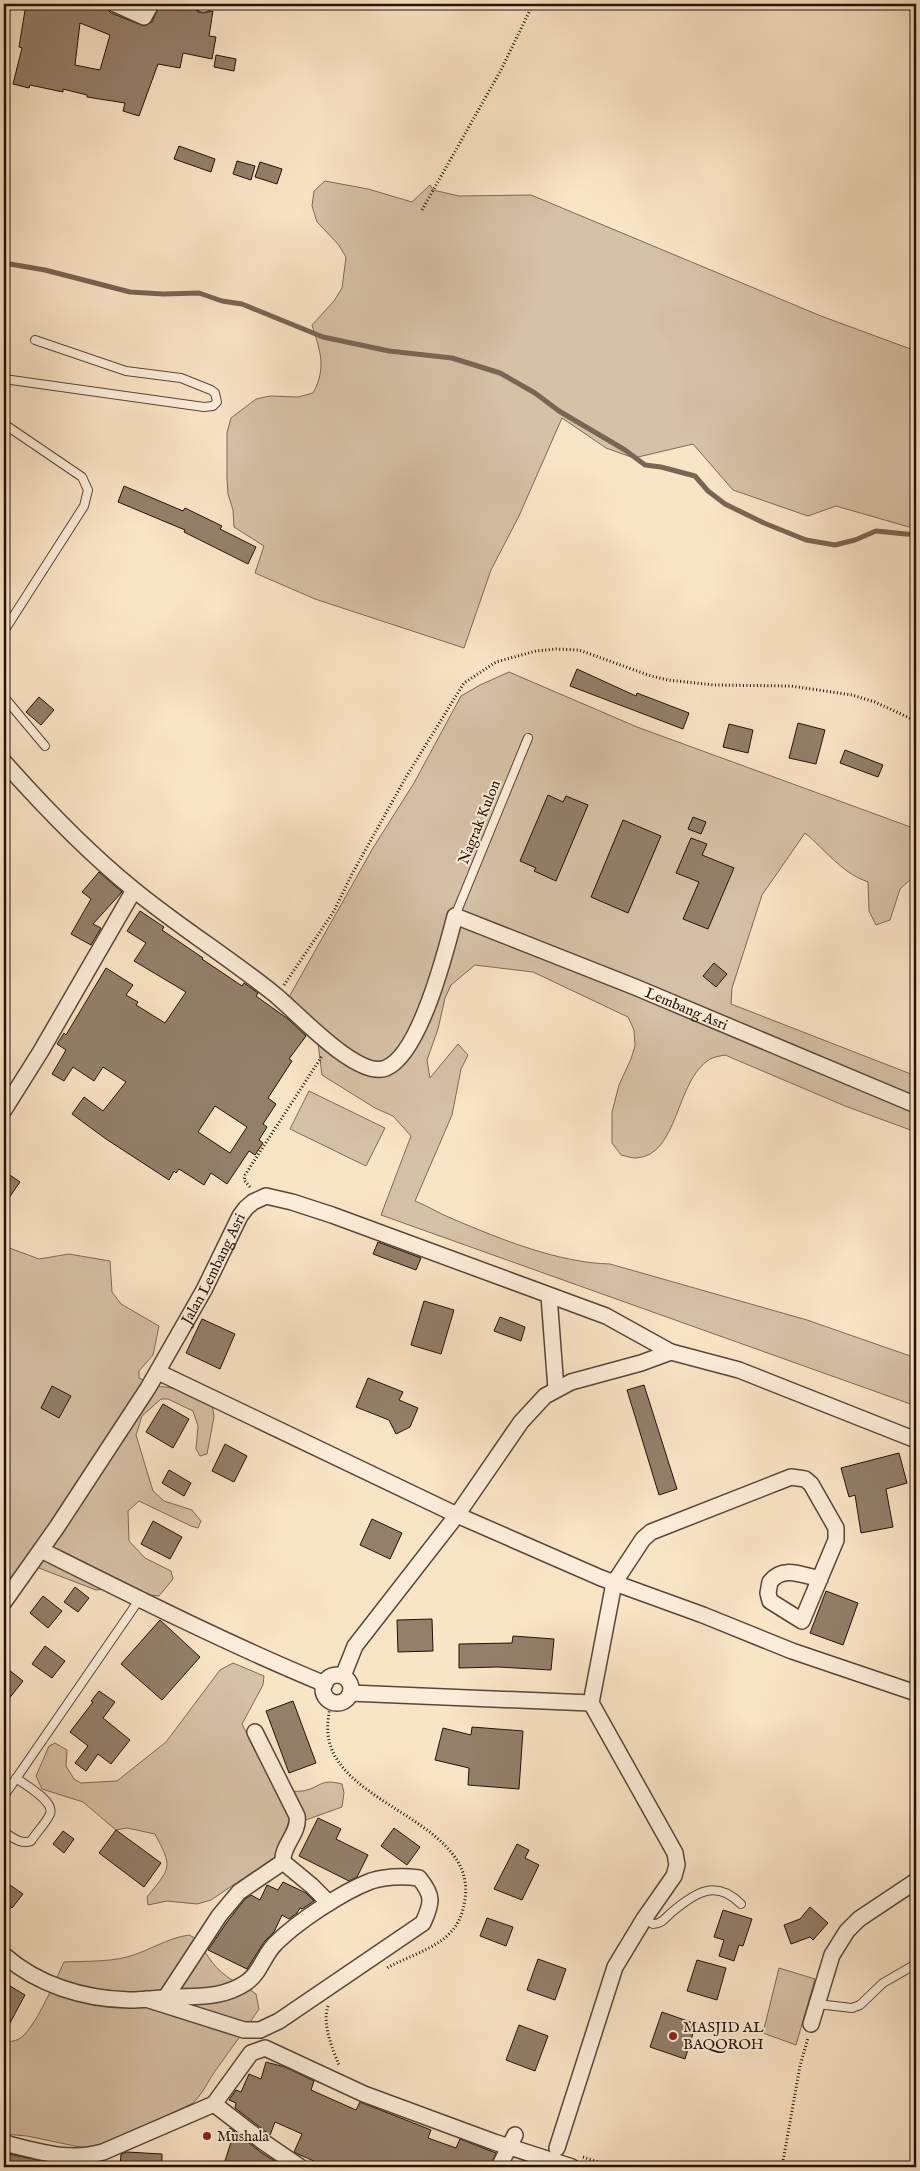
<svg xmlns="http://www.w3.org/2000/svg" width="920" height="2171" font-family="'IM FELL English',serif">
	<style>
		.green { fill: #d6c0a6; stroke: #7d6956 }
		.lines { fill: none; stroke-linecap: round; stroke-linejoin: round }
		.stream { stroke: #796553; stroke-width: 5 }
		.building { fill: #937f6a; stroke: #241207; fill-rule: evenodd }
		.lane-casing { stroke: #5a4637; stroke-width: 10 }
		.street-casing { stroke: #5a4637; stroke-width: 18 }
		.path { stroke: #241207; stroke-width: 3; stroke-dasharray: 1 2.5; stroke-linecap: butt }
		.lane { stroke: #fcedda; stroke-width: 8 }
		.street { stroke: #fcedda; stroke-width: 15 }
		.poi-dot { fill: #8f2418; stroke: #fcedda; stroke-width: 2 }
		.labels { text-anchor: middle; stroke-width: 4; stroke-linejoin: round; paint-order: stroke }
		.street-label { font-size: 15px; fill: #241207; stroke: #fcedda }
		.poi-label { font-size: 15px; fill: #241207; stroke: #fcedda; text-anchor: start }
	</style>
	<rect width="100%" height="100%" fill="#fae4c6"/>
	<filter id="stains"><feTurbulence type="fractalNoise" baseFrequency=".004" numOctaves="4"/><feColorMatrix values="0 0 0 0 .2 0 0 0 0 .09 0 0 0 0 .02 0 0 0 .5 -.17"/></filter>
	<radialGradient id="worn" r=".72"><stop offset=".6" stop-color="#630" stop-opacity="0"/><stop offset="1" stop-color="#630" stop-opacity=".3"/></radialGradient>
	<path class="green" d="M325,181L368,189L412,202L430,185L433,190L459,196L531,195L821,316L916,351V529L836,506L808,516L733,490L693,444L634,458L606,448L562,418L519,516L491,570L464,648L315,599L255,573L264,546L234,527L233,510L228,494L227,478V433L231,418L256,399L270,396L298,397L313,393C327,367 320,351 312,325L334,301L342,288L346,257L338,244L317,222L312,206L314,191Z
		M509,672L637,727L916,829V880L911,879L900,889L890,920L876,925L869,911L868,882C841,873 826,850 805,833L762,895L732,988L731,1004L916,1076V1132L845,1106L725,1055C720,1056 714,1057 710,1059C675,1080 679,1156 636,1158C631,1158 626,1156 621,1155L612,1143V1112L619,1085L631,1059L635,1046L634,1030L628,1017L533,972L475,965L451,985L445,998L438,1029L427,1060L430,1078L458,1044L468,1055L461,1069L452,1115L415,1201C428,1206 440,1214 453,1219C500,1239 559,1263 610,1264L807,1320L916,1358V1406L381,1215L411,1136L393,1116L375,1108L322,1075L316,1027L289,997L373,848L414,783L461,696L480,685Z
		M309,1091L385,1128L366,1166L290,1129Z
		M4,1246L39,1259L69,1254L110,1261L112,1292L121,1304L159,1326L153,1355L139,1371V1378L157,1386L194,1391L212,1403L214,1417L207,1454L200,1456L196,1449L198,1426L193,1411L168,1399H161L142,1416L136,1435L153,1491L164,1501L192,1510L201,1521L198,1528L191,1526L139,1501L128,1511L129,1541L145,1558L171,1571L173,1579L159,1596L139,1594L125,1587L96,1590L26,1563L4,1592Z
		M233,1663L264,1676L263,1685L242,1724C253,1745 271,1797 302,1791C321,1788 319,1778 342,1784L344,1793L342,1807L303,1821L297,1842L211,1900L197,1904L167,1901L148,1905L147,1897C171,1867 173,1868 155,1834L127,1828L116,1830L83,1802L42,1789L36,1776L49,1746L55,1743L67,1750L66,1766L74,1779L81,1783L117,1781L166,1742L220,1670Z
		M189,1935L199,1940C206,1956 216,1970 232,1980C240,1984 248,1988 256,1994L259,2009C246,2029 232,2047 218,2067C208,2080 205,2091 193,2103L94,2150L27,2136L4,2134V2043C8,2042 15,2041 19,2039C34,2031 56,1979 64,1962C85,1961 107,1962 127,1957C149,1951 167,1938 189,1935Z
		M779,1968L815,1979L796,2045L763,2033Z"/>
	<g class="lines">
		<path class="stream" d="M4,263L45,270L130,292L163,294L199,293L222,301L242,304L323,337L389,351L452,358L500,373L535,393L559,411L625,450L645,465L661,467L695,476L708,491L725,504L764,523L806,540L835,545L855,540L876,531L916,535"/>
	</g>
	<path class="building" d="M26,4H106L107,9L111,13L144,26L152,22L160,4L181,10L183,4L194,7L198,12L203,13L213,11L209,36L216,37L212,59L183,53L180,68L158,64L139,116L123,111L125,103L87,97V95L63,89V92L30,85L29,88L13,84L22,48L19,47ZM80,23L110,35L100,70L75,65Z
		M216,55L236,59L234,71L214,67Z
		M179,146L215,159L211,172L174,159Z
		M237,161L255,166L251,180L233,174Z
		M260,162L282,169L277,184L255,177Z
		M124,486L183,511L185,508L222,526L220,529L256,547L248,564L184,532L185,530L118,502Z
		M577,669L636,696L637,693L689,713L683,729L570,686Z
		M39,697L54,710L41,725L26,712Z
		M798,723L825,730L816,764L789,758Z
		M729,724L753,730L748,753L723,747Z
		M845,750L883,765L878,777L840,763Z
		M548,795L563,802L566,796L588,805L556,881L534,871L536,868L520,861Z
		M693,817L706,822L701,834L688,829Z
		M623,820L661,836L628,913L591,897Z
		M691,838L707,844L702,855L734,868L708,929L683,919L699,882L676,873Z
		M99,872L122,892L93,924L101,928L91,945L71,934L91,899L82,892Z
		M140,911L164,927L162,930L203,958L202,959L242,986L244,983L258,993L256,996L288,1019L306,1036L289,1059L292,1061L268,1098L276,1104L263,1124L267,1127L259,1140L263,1143L255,1155L249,1151L227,1184L211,1173L204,1185L179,1169L176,1173L174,1171L169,1180L106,1139L72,1114L84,1097L103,1111L126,1082L103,1067L94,1081L73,1067L64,1081L52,1074L66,1050L57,1044L64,1033L66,1035L106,968L133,985L126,995L138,1002L136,1005L165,1023L186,992L134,961L146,943L127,931ZM215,1106L247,1127L230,1153L198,1132Z
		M714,963L727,974L716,987L703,976Z
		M4,1171L20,1182L4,1205Z
		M378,1242L421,1258L416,1270L373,1254Z
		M424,1301L454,1310L441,1354L411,1345Z
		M500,1317L525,1327L521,1341L494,1331Z
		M202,1319L235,1334L220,1369L186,1353Z
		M368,1378L403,1392L399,1400L418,1408L410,1427L396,1434L389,1420L356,1407Z
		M644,1385L677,1489L659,1495L627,1390Z
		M52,1386L71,1396L59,1418L41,1408Z
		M163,1404L189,1419L173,1448L146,1432Z
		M225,1444L247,1456L234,1482L212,1471Z
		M899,1453L907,1483L886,1489L893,1527L861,1533L855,1495L849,1497L841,1468Z
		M169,1470L191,1483L184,1496L162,1483Z
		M372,1519L402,1533L390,1559L360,1545Z
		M153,1521L182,1537L170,1559L141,1544Z
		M75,1587L89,1598L78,1612L64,1602Z
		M826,1591L858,1603L843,1645L810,1633Z
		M43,1596L62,1611L48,1628L30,1613Z
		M432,1619L433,1651L398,1652L397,1620Z
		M160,1620L200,1657L162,1700L121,1664Z
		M513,1636L554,1639L551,1670L498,1667L459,1668V1644L512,1643Z
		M45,1646L65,1661L52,1678L32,1664Z
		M4,1666L23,1681L4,1705Z
		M99,1691L115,1702L103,1718L130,1740L111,1764L98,1754L86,1771L75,1763L88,1746L70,1732L93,1702L91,1701Z
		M293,1701L316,1763L289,1773L266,1711Z
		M472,1727L523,1731L519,1789L468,1785L469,1768L435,1760L443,1728L471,1735Z
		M318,1818L341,1829L336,1839L368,1855L357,1877L349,1881L299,1856Z
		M394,1828L420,1847L407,1865L381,1846Z
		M116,1830L161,1863L144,1887L99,1853Z
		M63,1831L74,1839L64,1853L53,1844Z
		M517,1844L529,1850L525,1858L539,1865L522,1900L494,1889Z
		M283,1882L306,1893L314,1901L302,1909L300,1908L297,1913L289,1919L282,1915L274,1932L264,1942L247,1969L208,1950L227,1922L245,1899L251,1895L260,1900L267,1885L278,1890Z
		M10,1885L23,1894L12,1908L4,1901V1894Z
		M810,1907L828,1923L813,1940L810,1937L791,1944L784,1925L800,1919Z
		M723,1910L752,1919L743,1946L739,1945L734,1961L719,1956L724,1940L714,1937Z
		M487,1918L513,1927L506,1946L480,1936Z
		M538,1959L566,1969L555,2000L527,1990Z
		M697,1960L726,1968L717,2000L687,1991Z
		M10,1986L25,1995L4,2034V1998Z
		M662,2012L696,2024L685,2059L650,2047Z
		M519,2025L548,2036L535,2071L506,2060Z
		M266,2062L285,2067L314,2081L311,2090L356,2110L360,2102L431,2130L428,2138L456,2148L460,2139L496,2153L490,2167H327L298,2154L294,2152L302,2134L275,2122L270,2135L235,2108L236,2103L229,2100L236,2090L241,2092L249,2074L261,2079Z
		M230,2128L262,2153L284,2167H223L234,2133L229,2131Z
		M127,2152L162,2154V2167L134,2165V2167H120L121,2154Z
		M4,2153L62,2165V2167H4Z"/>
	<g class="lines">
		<g class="lane-casing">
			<path id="lane" d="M4,379L204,407L213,406L217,402L215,393L211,390L181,378L126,371L35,340
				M4,424L82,477L88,490L84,506L4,631
				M4,697L45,746
				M455,916L528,738
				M4,1796L139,1600
				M4,1832C12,1837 21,1845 31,1841C36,1833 46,1823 50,1814C55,1801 25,1785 16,1778
				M644,1919L653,1924C662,1924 666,1917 672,1912C696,1892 716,1879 741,1904
				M817,2004L852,2008L860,2005L883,1983L916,1964"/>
		</g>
		<g class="street-casing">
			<g id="street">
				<path d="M115,4L144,17L151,4"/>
				<path d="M203,4H204"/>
				<path id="s1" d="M4,762C44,807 86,851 133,889C178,926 228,957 273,993C295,1010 357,1080 386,1068C420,1054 446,951 455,916L635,987L916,1105"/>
				<path d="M4,1110L41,1051L134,890"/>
				<path d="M549,1296L556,1389"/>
				<path d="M158,1372L457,1515L601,1578L703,1615L792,1651L916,1693"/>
				<path d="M41,1550C135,1597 228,1644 325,1684"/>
				<path id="s2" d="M4,1602L57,1527L148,1388L204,1290L240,1216L246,1208L253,1202L266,1196L292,1202L332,1215L606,1316L671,1352"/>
				<circle cx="337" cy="1689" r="14"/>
				<path d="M343,1676L355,1646L457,1515L521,1422L545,1396L571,1382L641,1363L671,1352L739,1370L916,1440"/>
				<path d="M350,1693L591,1703"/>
				<path d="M255,1732L297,1816C300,1833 281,1846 283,1862L312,1886L329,1903"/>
				<path d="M4,1955C38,1985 84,1999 129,2000C144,2000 159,1998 174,1997C200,1996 224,1998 247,1982C261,1972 264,1954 276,1943C297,1922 342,1892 371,1881C387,1876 403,1876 419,1878C434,1896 432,1903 423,1923L279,2021L260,2030H244L146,1999"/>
				<path d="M166,1997L219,1916L239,1892L283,1862"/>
				<path d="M811,2024L832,1955L847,1931L859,1919L916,1881"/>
				<path d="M214,2104L262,2141L300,2167"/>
				<path d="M4,2143C37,2151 69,2162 103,2152L214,2104L251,2053L265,2048L364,2094L494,2142L572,2167"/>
				<path d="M557,2148L615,1967L644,1919L674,1876L677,1865L675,1853L591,1703L614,1583L643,1539L651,1532L791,1477L805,1479L811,1484L836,1528V1540L802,1621L770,1601L768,1593L770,1582C783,1565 802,1575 820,1579"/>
				<path d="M499,2167L515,2135"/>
			</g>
		</g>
		<path class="path" d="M422,210L501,70L533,4
			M284,985L334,911L352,874L406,777L464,683L496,662L536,651L556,649L579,650L651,676L668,680L714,685L791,686L852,695L875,702L916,721
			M250,1187L244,1180L245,1175L322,1056
			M331,1701C328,1718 325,1733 332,1750C356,1808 476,1827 465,1899C463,1914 458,1926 447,1936C430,1951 406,1957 387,1968
			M328,2006C322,2024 332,2048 339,2065
			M583,2157L613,2167
			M782,2167L800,2066L808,2038"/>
		<use href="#lane" class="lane"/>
		<use href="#street" class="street"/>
	</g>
	<g class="poi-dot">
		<circle cx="673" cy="2036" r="5"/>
		<circle cx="207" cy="2136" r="5"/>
	</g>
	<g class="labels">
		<g class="street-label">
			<text transform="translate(479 822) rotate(-68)" y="5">Nagrak Kulon</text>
			<text dy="5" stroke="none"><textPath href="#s1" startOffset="915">Lembang Asri</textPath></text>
			<text dy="5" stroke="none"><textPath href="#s2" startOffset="394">Jalan Lembang Asri</textPath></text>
		</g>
		<g class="poi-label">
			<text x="683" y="2032">MASJID AL<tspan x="683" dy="17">BAQOROH</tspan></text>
			<text x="217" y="2141">Mushala</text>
		</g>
	</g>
	<rect width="920" height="2171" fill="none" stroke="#fae4c6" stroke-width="20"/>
	<rect x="5" y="5" width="910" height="2161" fill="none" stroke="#241207" stroke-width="2.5"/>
	<rect x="10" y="10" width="900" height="2151" fill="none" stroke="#241207"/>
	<rect width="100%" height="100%" filter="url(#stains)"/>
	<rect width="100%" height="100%" fill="url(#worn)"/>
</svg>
